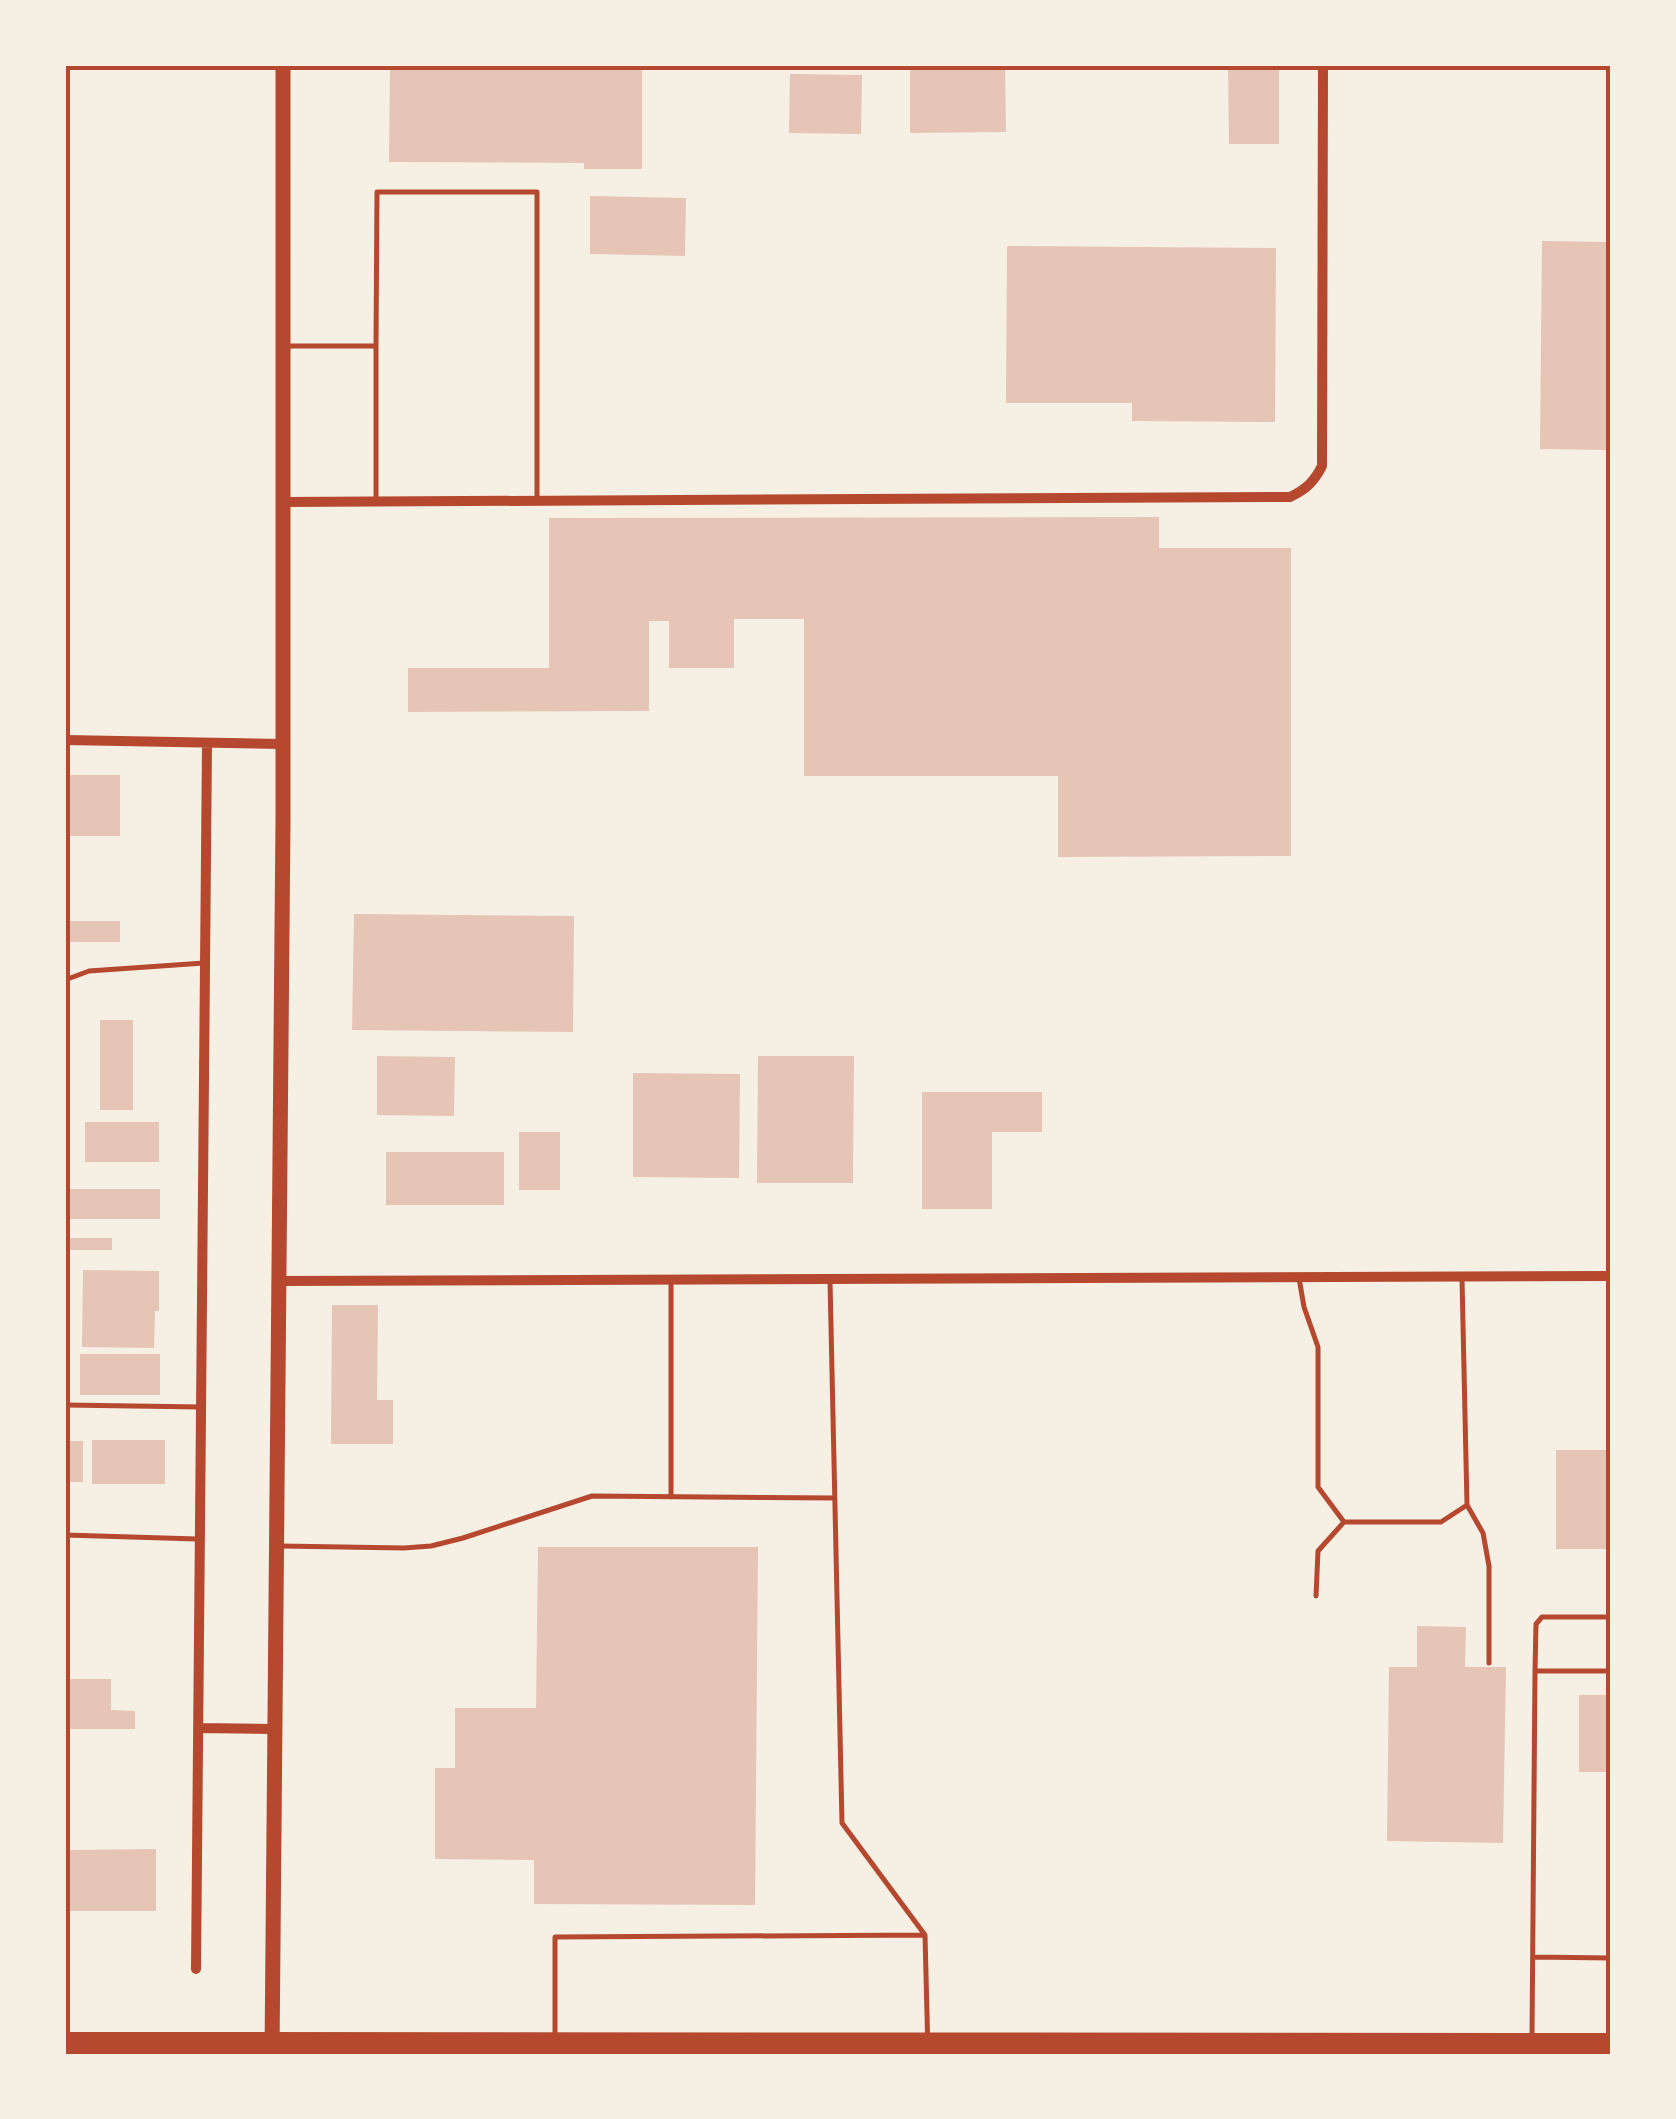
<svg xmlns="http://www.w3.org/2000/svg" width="1676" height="2119" font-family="'DM Sans',sans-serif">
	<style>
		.building { fill: #e6c5b7 }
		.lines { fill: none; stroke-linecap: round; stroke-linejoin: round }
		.service { stroke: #b5482f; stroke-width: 5 }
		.minor { stroke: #b5482f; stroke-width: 10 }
		.secondary { stroke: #b5482f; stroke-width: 15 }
		.primary { stroke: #b5482f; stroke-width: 18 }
		.neatline { fill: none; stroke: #b5482f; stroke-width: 4 }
	</style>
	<rect width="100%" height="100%" fill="#f6efe4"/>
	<path class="building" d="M390,65H642V169H584V163L389,162Z
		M910,65H1005L1006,132L910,133Z
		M1228,65H1279V144H1229Z
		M790,74L862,75L861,134L789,133Z
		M590,196L686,198L685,256L590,254Z
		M1542,241L1611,242V450L1540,449Z
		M1007,246L1276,248L1275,422L1132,421V403H1006Z
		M1159,517V548H1291V856L1058,857V776H804V619H734V668H669V621H649V711L408,712V668H549V518Z
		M70,775H120V836H70Z
		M354,914L574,916L573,1032L352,1030Z
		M65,921H120V942H65Z
		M100,1020H133V1110H100Z
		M377,1056L455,1057L454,1116L377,1115Z
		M758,1056H854L853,1183H757Z
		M633,1073L740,1074L739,1178L633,1177Z
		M922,1092H1042V1132H992V1209H922Z
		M85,1122H159V1162H85Z
		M519,1132H560V1190H519Z
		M386,1152H504V1205H386Z
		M65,1189H160V1219H65Z
		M65,1238H112V1250H65Z
		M83,1270L159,1271V1311H155L154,1348L82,1347Z
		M332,1305H378L377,1400H393V1444H331Z
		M80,1354H160V1395H80Z
		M92,1440H165V1484H92Z
		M65,1441H83V1482H65Z
		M1556,1450H1611V1549H1556Z
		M538,1547H758L755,1905L534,1904V1860L435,1859V1768H455V1708H536Z
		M1417,1626L1466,1627L1465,1667H1506L1503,1843L1387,1841L1389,1667H1417Z
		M65,1679H111V1710L135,1711V1729H65Z
		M1579,1695H1611V1772H1579Z
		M156,1849V1911H65V1850Z"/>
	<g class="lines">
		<path class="service" d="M286,346H376L377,192H537V498
			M376,346V501
			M65,980L89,971L204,963
			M1299,1278L1304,1307L1318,1347V1487L1344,1522H1441L1467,1505L1462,1279
			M830,1281L842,1823L925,1935L928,2054
			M65,1405L201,1407
			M671,1497V1280
			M1467,1505L1483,1533L1489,1566V1663
			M65,1535L197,1539
			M280,1546L404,1548L431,1546L463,1538L592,1496L834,1498
			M1316,1596L1318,1551L1344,1522
			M1535,1671L1536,1624L1542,1617H1611
			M1533,1957L1611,1958
			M1532,2037L1535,1671H1611
			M555,2039V1937L925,1935"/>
		<path class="minor" d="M283,502L1290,497C1306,489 1314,482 1322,466L1323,65
			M65,740L283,744
			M279,1281L1611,1276
			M199,1728L275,1729
			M196,1969L207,743"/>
		<path class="secondary" d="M272,2054L283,819V65"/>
		<path class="primary" d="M65,2041L1611,2042"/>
	</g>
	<rect width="1676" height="2119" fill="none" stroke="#f6efe4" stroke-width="135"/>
	<rect x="68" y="68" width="1540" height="1984" class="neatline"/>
</svg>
